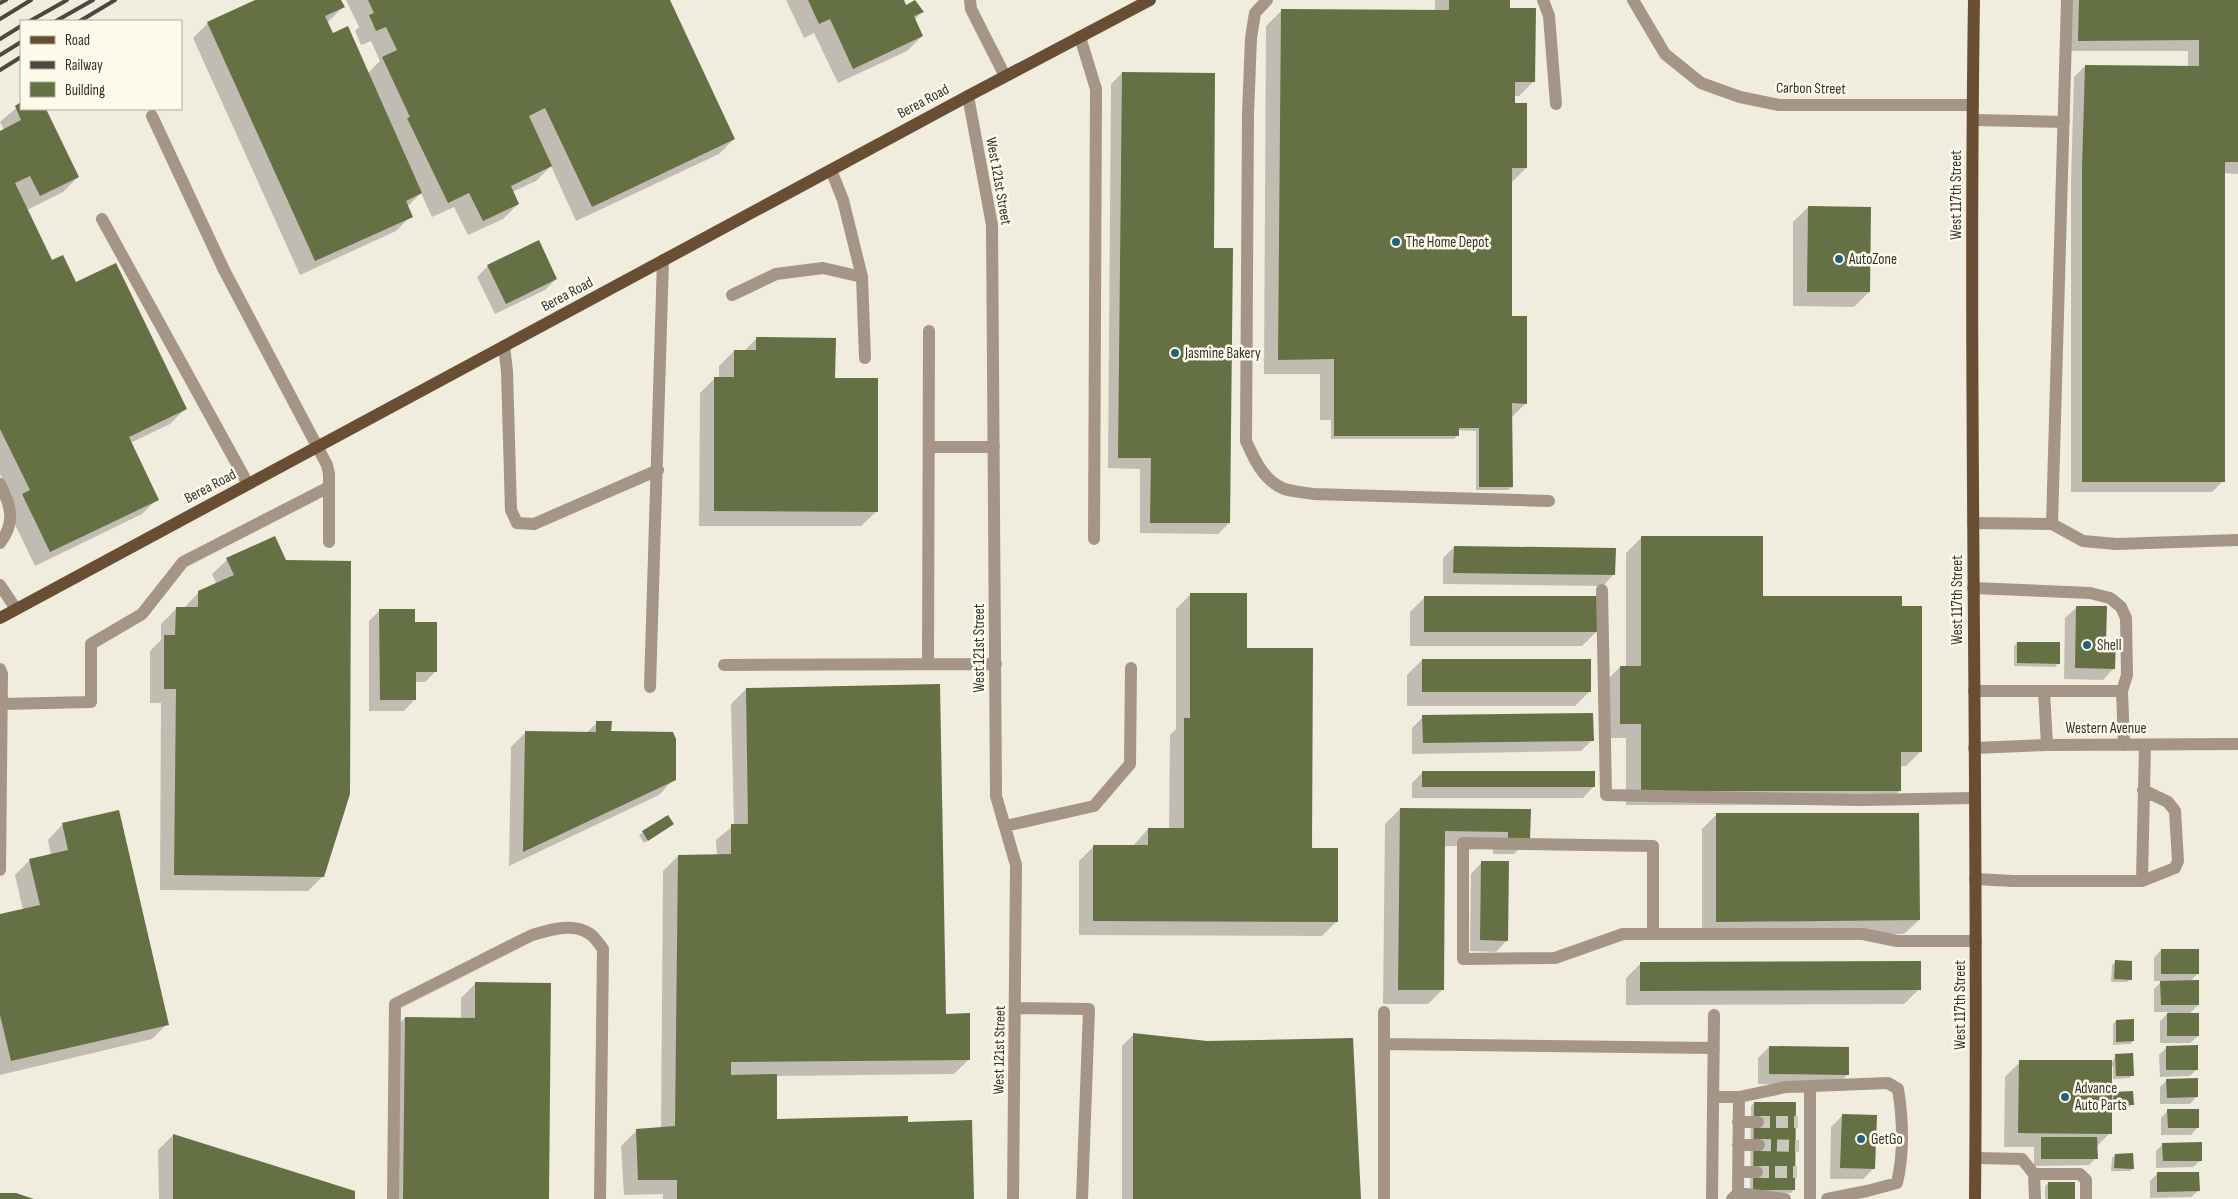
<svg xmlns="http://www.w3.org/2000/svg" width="2238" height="1199" font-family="'Sofia Sans Condensed',sans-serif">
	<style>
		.shadow { fill: #0003 }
		.building { fill: #657045 }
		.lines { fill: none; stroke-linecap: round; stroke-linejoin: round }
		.minor-tunnel { stroke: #cac7bb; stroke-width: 12; stroke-dasharray: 12 6; stroke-linecap: butt }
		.minor { stroke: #a49586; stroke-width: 12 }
		.major { stroke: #684e32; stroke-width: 12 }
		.rail { stroke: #4a4841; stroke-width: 4 }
		.poi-dot { fill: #256078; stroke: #fdfaec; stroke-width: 2 }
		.labels { text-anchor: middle; stroke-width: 5; stroke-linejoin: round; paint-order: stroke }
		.street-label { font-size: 15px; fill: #34332d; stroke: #fdfaec }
		.poi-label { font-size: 15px; fill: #34332d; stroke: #fdfaec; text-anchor: start }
	</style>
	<rect width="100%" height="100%" fill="#f0ecde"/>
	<path class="shadow" d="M258,0H340L343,7L327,23L332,35L367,74L380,61L371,41L361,45L355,31L359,27L346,0H668L734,139L719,154L576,221L551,166L536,181L512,192L518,204L503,219L468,235L454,207L432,217L421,193L407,207L411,216L396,231L300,275L193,38L208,23Z
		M786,0H902L905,7L922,12L914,20L922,36L907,51L838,83L814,33L804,38Z
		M1435,0H1509V10L1534,81L1519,96H1514L1526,168L1511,183V317L1526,403L1511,418L1512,487L1508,490H1476V431L1457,430V436L1454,439H1331V420H1320V374H1264L1266,26L1281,11H1435Z
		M2069,0H2238V174L2224,173L2223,481L2212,492H2071V181L2074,77L2085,66L2188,67V51H2067Z
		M1122,73L1212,249L1229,523L1218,534L1140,533V469L1108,468L1111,84Z
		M21,104V109H45L78,177L63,192L27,210L52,262L76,284L185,409L170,424L130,443L157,499L142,514L35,566L8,510L14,504L0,474V133L4,130L0,122Z
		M1808,207L1869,292L1854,307L1793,306V222Z
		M488,266L556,279L545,290L495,314L477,277Z
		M757,338L834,379L876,512L861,526H699L700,393L715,378H719V366L734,351H744Z
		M1641,538L1761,598L1901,608L1921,751L1906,766H1900V790L1885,805H1626V738H1605V682L1620,667H1626V553Z
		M1454,547L1614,574L1603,586L1443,584V558Z
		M227,560L285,561L323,876L308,891L160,890L161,703H150V651L161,640V624L176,609L184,608L199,592L217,585L212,574Z
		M1191,594L1246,649L1337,921L1322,936L1079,935V861L1094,846H1133L1148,829L1169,830L1170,735L1176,729V609Z
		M1425,597L1597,631L1582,646H1410V612Z
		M2077,607L2105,643L2114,668L2103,680L2064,679L2065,618Z
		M380,610L414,624L436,671L425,682H415V699L404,711H369V621Z
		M2017,643L2058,663L2055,667L2014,666V646Z
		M1422,660L1590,691L1575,706H1407V675Z
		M746,689L945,1015L969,1059L954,1074L776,1076V1120L906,1123L973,1199H663V1194L624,1195L621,1146L636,1131L661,1129L663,871L678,856H717L716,840L734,825L731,704Z
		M1423,717L1592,740L1581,751L1412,754V728Z
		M597,723L674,779L659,795L509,866L511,747L526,732L586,733Z
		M1423,772L1594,786L1583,798H1412V783Z
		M1400,809L1529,811V839L1514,854H1493V846H1444L1443,989L1428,1004H1383L1385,824Z
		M1717,814L1919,920L1904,934L1702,936V829Z
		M667,816L669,827L644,843L639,835Z
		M62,825L167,1024L152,1039L0,1075V915L23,910L15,875L30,860L51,855L48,840Z
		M1482,862L1507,940L1496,952L1470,951L1471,874Z
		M2161,950L2198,973L2190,982L2198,1005L2189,1014L2198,1036L2190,1043H2160V1021L2169,1012H2154V989L2162,981H2154V958Z
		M2115,962L2131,979L2127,982H2111L2112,965Z
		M1641,963L1919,989L1904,1004L1626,1005V978Z
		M476,983L548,1199H389L390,1033L405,1018L461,1019V998Z
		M2116,1021L2133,1041L2130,1044L2113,1045V1024Z
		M1133,1035L1360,1199H1122V1046Z
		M1769,1047L1848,1074L1836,1086L1758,1084V1058Z
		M2166,1048L2197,1069L2190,1076L2160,1077L2159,1055Z
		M2116,1055L2133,1075L2129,1078L2113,1079V1066H2110V1097L2114,1093L2133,1104L2129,1107L2110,1108V1133L2096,1147V1158L2089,1165L2034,1166V1147H2004L2005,1077L2020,1062L2113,1061Z
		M2167,1080L2197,1096L2190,1104H2160V1087Z
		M1754,1103L1794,1189L1791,1193L1750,1192L1751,1106Z
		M2168,1110L2198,1127L2191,1135H2161V1118Z
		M1842,1116L1874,1168L1863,1179H1830L1831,1127Z
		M173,1135L354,1199H159L158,1150Z
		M2163,1144L2201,1160L2193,1167L2156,1168V1151Z
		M2115,1155L2133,1168L2130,1171H2111L2112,1158Z
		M2157,1174L2199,1190L2191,1197L2150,1198V1181Z
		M2048,1183L2074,1199H2045V1186Z"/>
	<path class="building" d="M255,0H341L345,7L325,16L333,33L348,26L422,193L406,201L413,217L315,261L207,22Z
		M368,0H670L735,139L592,207L545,108L529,116L552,166L511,186L519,204L483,221L469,193L448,203L407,118L410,117L382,57L397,50L386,27L376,31L369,15L374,13Z
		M808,0H904L906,5L915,0L924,12L914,16L923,36L853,69L830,19L819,24Z
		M1449,0H1510V8H1536L1535,82H1515V103H1527V168H1512V316H1527V404L1512,403L1513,487H1479V428H1459V436H1334V359L1278,360L1281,9L1449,10Z
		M2079,0H2238V162H2225V482H2082V169L2085,65L2199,66V40L2078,41Z
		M1122,72L1215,73L1214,248H1233L1230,523H1150L1151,458H1118Z
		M21,102V109H46L79,177L40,196L30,176L15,183L52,260L63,255L76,282L116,263L187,409L129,437L159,500L50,552L22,494L30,490L0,429V131L21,120L15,106Z
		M1808,206L1871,207L1870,292H1807Z
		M539,240L557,279L506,304L487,265Z
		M756,337L836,338L835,378H878V512L714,511V377H734V350H756Z
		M275,536L286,560L351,561L350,794L324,877L174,875L176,689H164V635H175L176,607H198V591L234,575L226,558Z
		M1641,536H1763V596H1902V606H1922V752H1901V791H1641V724H1620V666H1641Z
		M1454,546L1616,548L1615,575L1453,573Z
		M1190,593H1247V648H1313L1312,848H1338V922L1093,921V845H1148V828H1184V718H1190Z
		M1424,596H1598V632H1424Z
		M2076,606H2107L2106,642H2116L2115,669L2075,668Z
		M379,609H415V622H437V672H416V700H380Z
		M2017,642H2060V664L2017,663Z
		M1422,659H1591V692H1422Z
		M940,684L946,1014L970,1013V1060L731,1062V1075L777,1074V1119L908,1116V1122L972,1120L974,1199H677V1180H638L636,1129L675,1126L678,855L731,854V824H748L746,688Z
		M1593,713L1594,741L1423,743L1422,715Z
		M596,721H612L611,731L673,732L676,739V780L523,852L525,731L596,732Z
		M1422,771H1595V787H1422Z
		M1400,808L1531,809L1530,840H1508V832L1445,831L1444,990H1398Z
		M119,810L169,1025L11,1061L0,1015V914L40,905L29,859L68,850L62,823Z
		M1716,813H1919L1920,920L1716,922Z
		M668,815L674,824L648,841L642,831Z
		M1481,861H1509L1508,941L1480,940Z
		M2161,949H2199V974H2161Z
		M2115,960L2132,961V980L2114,979Z
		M1921,961V990L1640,991V962Z
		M2199,980V1005H2161L2160,981Z
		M475,982L551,983L549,1199H403L405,1017L475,1018Z
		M2167,1013H2199V1036H2167Z
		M2134,1019V1041L2116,1042V1020Z
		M1133,1033L1207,1041L1353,1038L1361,1199H1133Z
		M2198,1045V1070H2166V1046Z
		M1769,1046L1849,1047V1075L1769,1074Z
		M2133,1053L2134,1076H2116L2115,1054Z
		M2019,1060H2112V1134L2018,1133Z
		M2198,1078V1097L2167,1098L2166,1079Z
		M2133,1091L2134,1105H2114L2113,1092Z
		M1754,1102H1796L1795,1190H1753Z
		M2167,1109H2199V1128H2168Z
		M1842,1114L1877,1115L1875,1169L1840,1168Z
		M173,1134L355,1191V1199H173Z
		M2041,1137H2097L2098,1159H2041Z
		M2202,1142V1161H2163L2162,1143Z
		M2133,1153L2134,1169L2114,1168L2115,1154Z
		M2157,1172H2199L2200,1191L2157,1192Z
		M2048,1182H2075V1199H2048Z
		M0,1193H16L34,1199H0Z"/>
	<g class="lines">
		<path class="minor-tunnel" d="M1758,1122H1798
			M1759,1145L1799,1146
			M1757,1172H1797"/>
		<path class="minor" d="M970,0L971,9L1005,76
			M1267,0L1255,13L1251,38L1248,114L1246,441C1254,459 1263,479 1282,488C1291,492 1304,492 1313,494L1549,501
			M1543,0L1549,16L1556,104
			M1633,0L1665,54L1701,83L1740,97L1779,105H1973
			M1080,37L1096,89L1094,539
			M968,96L992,225L996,796L1016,865L1013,1199
			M152,116L224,270L327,465L329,474V542
			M1973,120L2064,122
			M831,170L843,200L862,277L865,358
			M102,219L248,484
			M732,295L776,274L823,268L862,277
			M504,346L507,371L511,510L517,523L534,524L658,470
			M929,447H994
			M0,484C11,506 16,522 0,543
			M1973,523L2052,524L2083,541L2116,544L2238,540
			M2052,524L2067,0
			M0,585L16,609
			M1973,588L2090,593L2110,598L2121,607L2126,618L2127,675L2122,691
			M1602,590L1606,795L1860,800L1975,798
			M928,664L929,331
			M724,665L996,664
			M0,669L2,674L0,870
			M650,687L663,260
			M1974,691H2044
			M2,704L91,702V644L142,614L183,562L329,487
			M2047,745L2044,691H2122L2124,745
			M1974,748L2047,745L2238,744
			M1005,826L1094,806L1130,764L1131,668
			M1975,879L2013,881H2142L2145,745
			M2142,881L2175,868L2178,861L2175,811L2168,802L2143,790
			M1653,934V846L1463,843V959L1555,958L1623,934H1863L1897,941H1976
			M1015,1008L1089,1009L1082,1199
			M1384,1044L1714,1048
			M1713,1097H1739L1738,1193L1732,1199
			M1739,1097L1786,1087L1888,1083L1898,1089C1903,1120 1904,1153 1897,1183L1867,1191L1827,1199
			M1738,1122H1758
			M1738,1145H1759
			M1976,1158L2022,1159L2034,1174H2080L2086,1180V1199
			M1738,1172H1757
			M2034,1174L2035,1199
			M1738,1193L1785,1199
			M393,1199L395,1004L532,935C549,930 573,922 590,934C595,937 599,944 603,949L600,1199
			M1384,1199V1012
			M1712,1199L1714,1015
			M1810,1199V1086"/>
		<path class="major" d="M1974,0C1968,400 1979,799 1975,1199
			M0,618L968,96L1150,0"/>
		<path class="rail" d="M0,3L6,0
			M0,19L31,0
			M30,21L67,0
			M56,21L93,0
			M80,21L115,0
			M0,39L21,26
			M0,55L21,42
			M0,70L21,57"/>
	</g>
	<g class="poi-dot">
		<circle cx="1396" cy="242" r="5"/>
		<circle cx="1839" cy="259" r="5"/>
		<circle cx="1175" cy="353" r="5"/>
		<circle cx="2087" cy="645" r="5"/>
		<circle cx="2065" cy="1097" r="5"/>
		<circle cx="1861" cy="1139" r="5"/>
	</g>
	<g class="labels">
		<g class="street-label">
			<text transform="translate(1811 88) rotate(1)" y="5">Carbon Street</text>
			<text transform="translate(923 101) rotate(-28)" y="5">Berea Road</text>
			<text transform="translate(999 181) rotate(80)" y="5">West 121st Street</text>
			<text transform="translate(1956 195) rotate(-90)" y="5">West 117th Street</text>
			<text transform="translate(567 294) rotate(-28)" y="5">Berea Road</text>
			<text transform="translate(210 486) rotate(-28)" y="5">Berea Road</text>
			<text transform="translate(1957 600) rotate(-90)" y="5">West 117th Street</text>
			<text transform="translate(979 648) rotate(-90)" y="5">West 121st Street</text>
			<text x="2106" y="733">Western Avenue</text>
			<text transform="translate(1960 1005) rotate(-90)" y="5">West 117th Street</text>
			<text transform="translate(999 1050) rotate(-89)" y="5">West 121st Street</text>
		</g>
		<g class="poi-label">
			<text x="1406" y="247">The Home Depot</text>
			<text x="1849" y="264">AutoZone</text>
			<text x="1185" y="358">Jasmine Bakery</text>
			<text x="2097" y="650">Shell</text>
			<text x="2075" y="1093">Advance<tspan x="2075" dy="17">Auto Parts</tspan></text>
			<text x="1871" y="1144">GetGo</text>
		</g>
	</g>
	<rect x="20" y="20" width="162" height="90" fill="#fdfaec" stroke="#adaaa0"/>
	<rect x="30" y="36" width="25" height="8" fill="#684e32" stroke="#adaaa0"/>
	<text x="65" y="45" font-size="15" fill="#34332d">Road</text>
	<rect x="30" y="61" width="25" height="8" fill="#4a4841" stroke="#adaaa0"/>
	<text x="65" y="70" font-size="15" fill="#34332d">Railway</text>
	<rect x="30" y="82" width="25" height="15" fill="#657045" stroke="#adaaa0"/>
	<text x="65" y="95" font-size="15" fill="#34332d">Building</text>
</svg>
